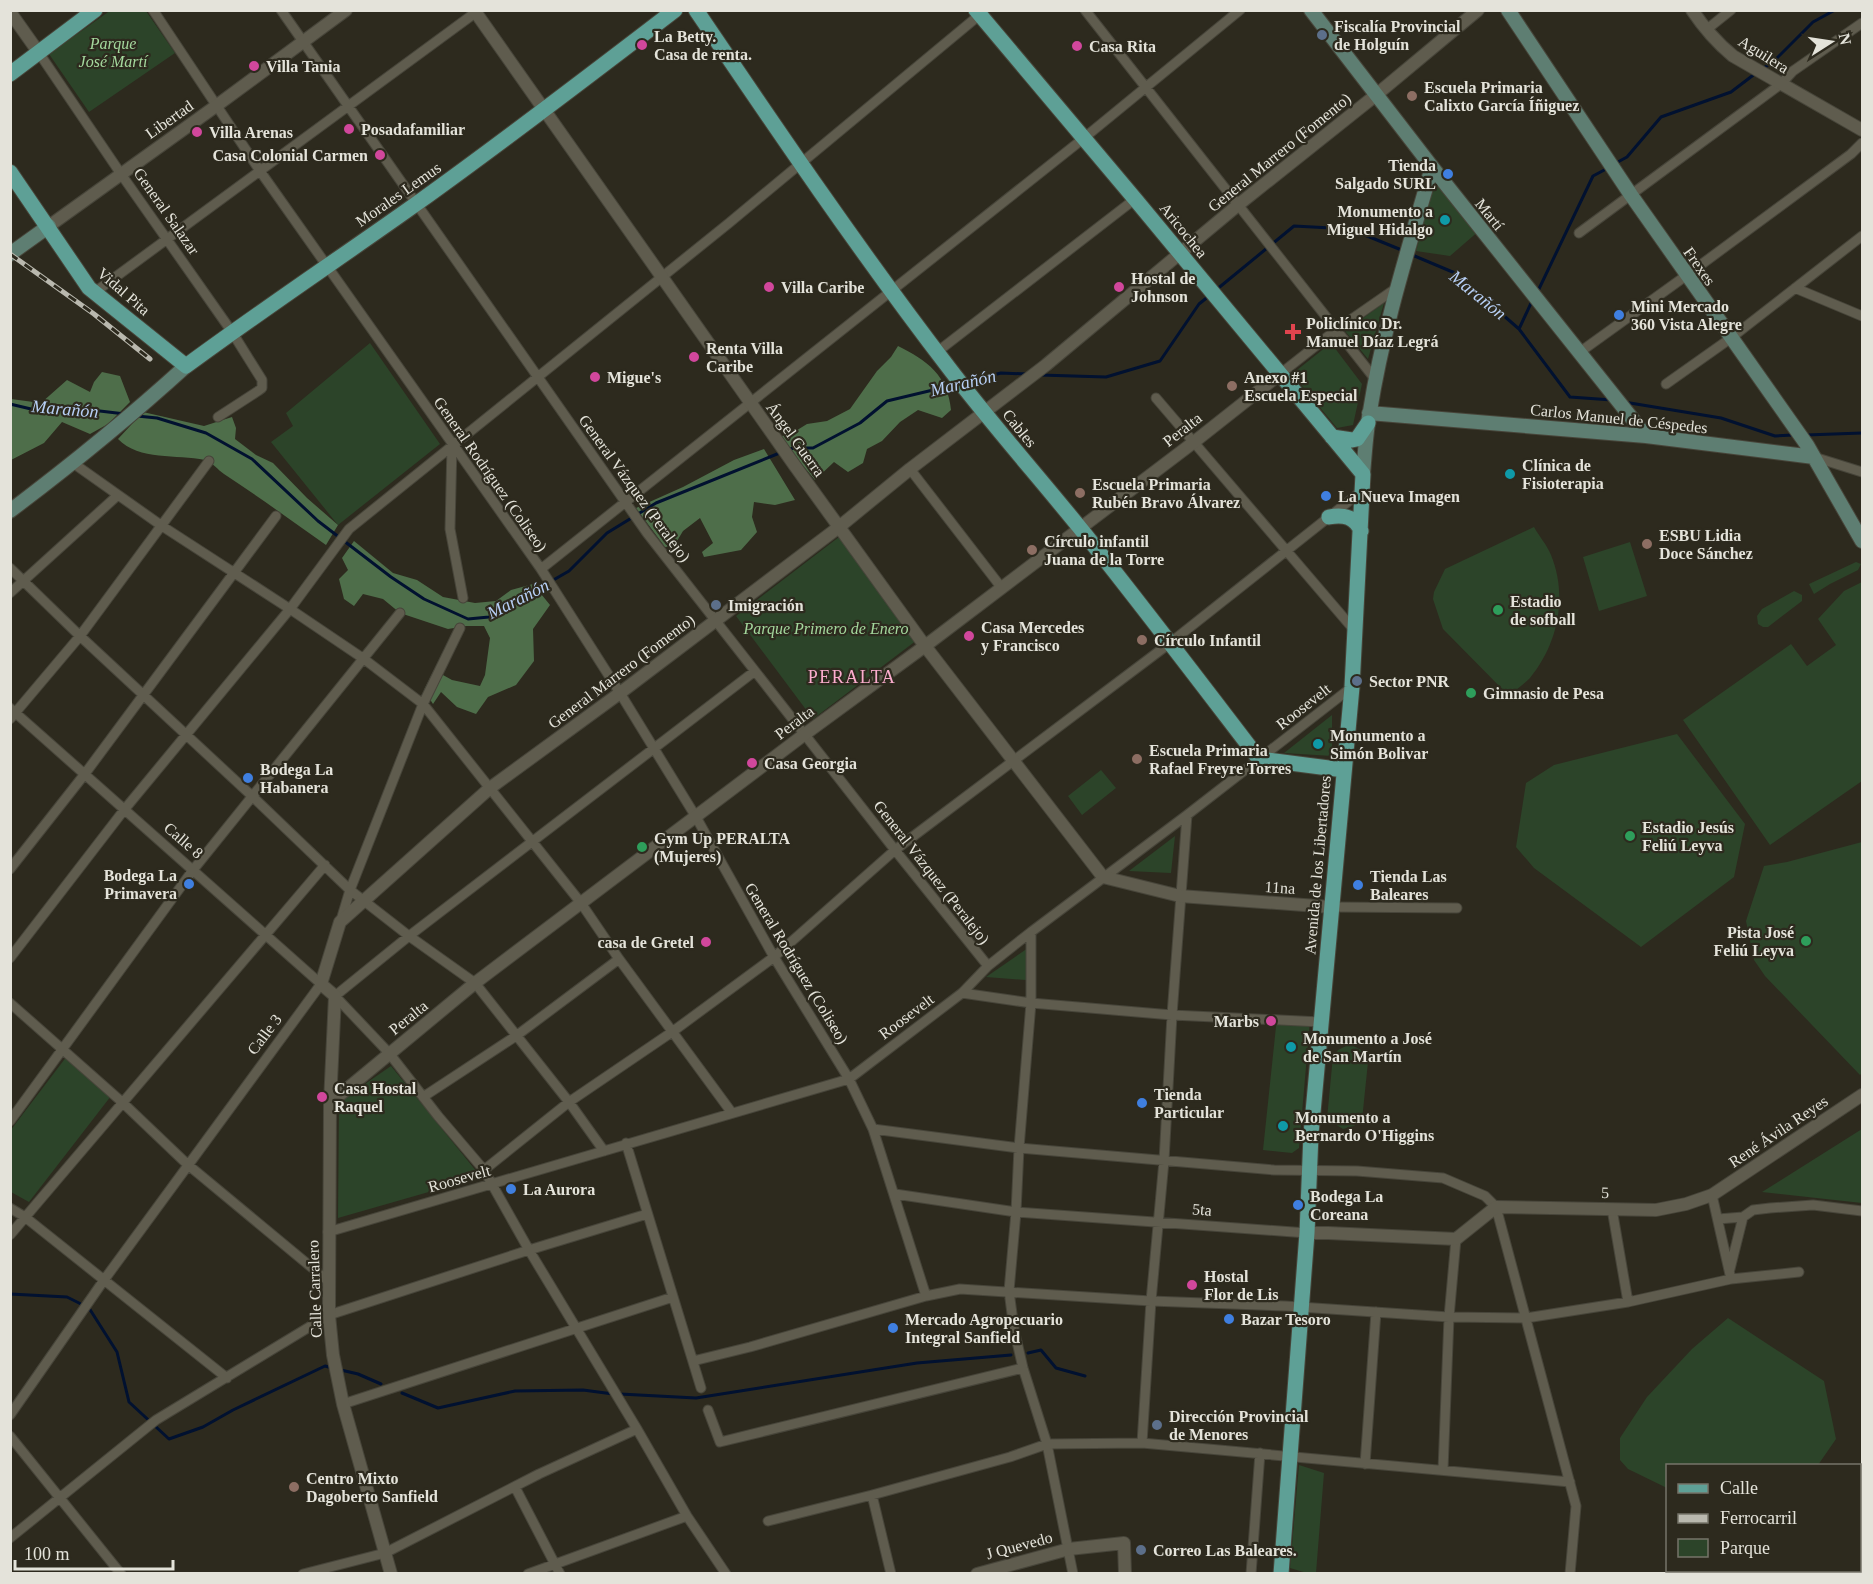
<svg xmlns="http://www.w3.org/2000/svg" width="1873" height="1584" font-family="'Times New Roman',serif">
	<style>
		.green { fill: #2c4429 }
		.forest { fill: #4e6e4a }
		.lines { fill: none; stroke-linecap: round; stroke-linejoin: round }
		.stream { stroke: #011130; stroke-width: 3 }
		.minor-casing { stroke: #47453a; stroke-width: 11 }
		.tertiary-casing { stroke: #47453a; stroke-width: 14 }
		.secondary-casing { stroke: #47453a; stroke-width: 16 }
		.primary-casing { stroke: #47453a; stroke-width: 17 }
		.minor { stroke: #5f5c4e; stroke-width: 9 }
		.tertiary { stroke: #5f5c4e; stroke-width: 12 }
		.secondary { stroke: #5e7e72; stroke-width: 14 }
		.primary { stroke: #5ea096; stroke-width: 15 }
		.rail-casing { stroke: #b9b8ae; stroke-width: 5 }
		.rail { stroke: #2d2a1e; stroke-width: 3; stroke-dasharray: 9; stroke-linecap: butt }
		.service-dot { fill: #5c6f8a; stroke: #2d2a1e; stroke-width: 2 }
		.hotel-dot { fill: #d1479c; stroke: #2d2a1e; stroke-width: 2 }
		.education-dot { fill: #8d6e63; stroke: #2d2a1e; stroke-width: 2 }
		.shop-dot { fill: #3f7fe0; stroke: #2d2a1e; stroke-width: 2 }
		.culture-dot { fill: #0f9aa8; stroke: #2d2a1e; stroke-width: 2 }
		.health-dot { fill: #e0444e; stroke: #2d2a1e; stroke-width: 2 }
		.leisure-dot { fill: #2e9e5b; stroke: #2d2a1e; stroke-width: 2 }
		.labels { text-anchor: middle; stroke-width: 4.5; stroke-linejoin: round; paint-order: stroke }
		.poi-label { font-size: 16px; font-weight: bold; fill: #e4e3da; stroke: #2d2a1e; text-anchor: start }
		.park-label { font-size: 16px; font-style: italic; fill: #a4d89d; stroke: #2d2a1e }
		.street-label { font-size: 16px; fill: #e4e3da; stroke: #2d2a1e }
		.water-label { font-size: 18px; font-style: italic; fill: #b7cff5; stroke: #2d2a1e }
		.neighbourhood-label { font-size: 18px; letter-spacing: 1.5px; fill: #fbadce; stroke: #2d2a1e }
	</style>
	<rect width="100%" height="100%" fill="#2d2a1e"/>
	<path class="green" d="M111,10L146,11L175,53L89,112L49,54Z
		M1435,180L1480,230L1450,256L1416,251Z
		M1384,303L1368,359L1345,331Z
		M370,343L440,444L338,525L271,442L293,426L286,413Z
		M1331,343L1362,384L1353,425L1337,428L1292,374Z
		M1534,527C1539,536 1547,545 1551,555C1568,596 1558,644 1530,678C1524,684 1516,690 1509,696L1443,629L1433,599L1434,592L1445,569Z
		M839,537L917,640L813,719L736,616Z
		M1630,542L1647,596L1599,611L1583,557Z
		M1856,562L1861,564L1858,570L1830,584L1814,594L1809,584Z
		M1862,582V781L1770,845L1683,720L1791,644L1807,666L1836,645L1818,619L1844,591Z
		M1794,591L1802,595V601L1768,627H1763L1758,624L1757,616L1762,609Z
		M1332,715V756L1284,753Z
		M1677,734L1745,824L1734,877L1641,947L1534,868L1516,847L1526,783L1554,765Z
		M1101,770L1116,788L1082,815L1068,796Z
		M1175,836L1171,873L1129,871Z
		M1862,842V1073L1860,1075L1765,976L1754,960L1746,921L1764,866L1787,862Z
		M1028,948L1026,980L986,977Z
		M1277,1017L1310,1020L1299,1148L1292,1153L1263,1150Z
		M1350,1044L1361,1050L1368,1062L1362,1120L1354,1126L1343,1129L1327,1119L1333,1056L1338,1050Z
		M67,1056L111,1096L29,1202L11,1192L10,1131Z
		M391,1066L481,1177L338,1218L339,1102Z
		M1862,1129V1203L1762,1192Z
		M1728,1318L1824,1381L1836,1439L1818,1465L1668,1466L1667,1488L1628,1469L1620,1460V1438L1647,1397L1692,1349Z
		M1299,1465L1324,1473L1316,1573H1307L1290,1568Z"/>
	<path class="forest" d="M898,346C927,360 948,376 951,410L942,418L918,410L900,422L882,441L867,449L863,463L848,472L834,462L815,480L779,437L794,432L807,424L827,421L850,409L877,371L891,357Z
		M102,372L120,376L130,402L108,424L90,434L62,422L44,443L11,460V399L41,403L67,380L90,392L94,382Z
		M143,412L204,426L232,417L236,428L235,439L256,455L273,463L307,498L338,525L326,545C292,521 259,497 224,474C218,470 212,462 205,460C177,454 139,461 118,439Z
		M764,449L795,500L775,505L754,502L752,517L757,532L741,550L704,557L702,552L713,543L700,518L683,531L674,546L665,547L636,508L683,487L734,460Z
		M354,541L393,573L417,580L443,597L475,603L496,601L511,590L533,584L550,605L533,629L534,661L516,685L488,697L476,714L457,707L441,692L433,704L424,690L434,670L452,680L480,686L485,675L490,638L484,626H466L448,629L400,613L383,599L363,594L354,606L344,599L339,579L348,570L342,558Z"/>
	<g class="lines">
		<path class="stream" d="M1761,70L1775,60L1813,22L1835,10
			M1616,163L1627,157L1661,117L1731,92L1756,73
			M1410,254L1455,273L1519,329L1570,397L1612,400
			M1216,290L1294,226L1350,229L1404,251
			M1537,293L1593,176L1608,168
			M1519,329L1532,301
			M1040,375L1106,377L1160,361L1199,304L1209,296
			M966,382L1001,373L1028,374
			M1624,402L1721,418L1775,436L1793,435
			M10,404L31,409H83L125,414
			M137,416L157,418L206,433L252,459L318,521L391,577L424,599L468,619L489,617L569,571L607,533L656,503L782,452
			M1806,435L1862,433
			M788,450L793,448H813L860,423L887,401L954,385
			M10,1294L67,1297L83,1305
			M89,1308L117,1352L129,1402L169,1439L203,1427L233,1410L325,1366L332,1368
			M1028,1353L1041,1350L1056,1368L1085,1376
			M341,1370L358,1374L381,1384
			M402,1393L438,1408L515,1391L583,1390L613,1394
			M620,1394L696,1398L917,1363L1011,1355"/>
		<g class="minor-casing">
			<path id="minor" d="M153,10L260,171L541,569L620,693L696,817L774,957L849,1079L873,1129L926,1296
				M281,10L647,533L895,850L988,966
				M1085,10L1375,379
				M1706,30L1731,10
				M39,53L121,174L232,332L262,380V388L258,391L218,417
				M1579,233L1781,84L1793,71L1862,23
				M1795,288L1862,316
				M95,292L479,10
				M937,352L1135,199
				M1580,352L1687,275L1851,154L1862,143
				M1280,374L1336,330L1398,287
				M1666,384L1731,338L1862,236
				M1156,398L1355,631
				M452,445L450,529L463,598
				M1814,457L1862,472
				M73,463L162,526L290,609L364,659L423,704L581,903L619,959L732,1113
				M910,469L1001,587
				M10,568L80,636L252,796L350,890L409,936L475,983L569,1102L604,1151
				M541,569L1084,138L1240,10
				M10,593L118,495
				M10,708L321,984L104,1280L10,1415
				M10,719L80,636L209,461
				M10,869L84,775L276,516
				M1331,907L1457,908
				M341,920L350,890L423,704L460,628
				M1031,932V1003L1019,1148L1016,1212L1009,1291L1014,1329L1023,1368L1047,1444L1073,1574
				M10,958L124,810L290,609L349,529L729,223L983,12
				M962,993L1031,1003L1172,1015L1321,1022
				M10,1003L122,1102L187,1164L328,1281
				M423,1097L516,1036L619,959
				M10,1121L193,870L400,613
				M873,1129L1019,1148L1274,1170L1357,1171L1443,1178L1485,1196L1496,1207L1576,1506L1570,1574
				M626,1143L701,1388
				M484,1170L569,1102L672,1032L774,957L895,850L1170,643L1363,490
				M895,1194L1016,1212L1307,1233
				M1712,1195L1731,1279
				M10,1208L25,1217L227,1378
				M1612,1209L1628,1302
				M1718,1219L1743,1217L1753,1210L1770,1208L1813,1205L1862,1211
				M328,1232L849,1079L962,993L988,966L1031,932L1187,815L1352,687
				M10,1235L325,865
				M1730,1269L1743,1217
				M693,1361L750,1347L926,1296L960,1289L1151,1301L1285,1306L1449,1317L1526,1318L1628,1302L1731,1279L1799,1272
				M343,1404L673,1297
				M708,1410L720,1442L1023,1368
				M10,1436L121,1574
				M1142,1443L1151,1301L1164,1161L1172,1015L1187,815
				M1365,1464L1376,1312
				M1443,1470L1449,1317L1456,1239
				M515,1487L560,1574
				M872,1495L891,1574
				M768,1521L872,1495L1010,1457L1047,1444L1142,1443L1570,1482
				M10,1538L156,1420L329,1315L529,1250L647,1214
				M303,1574L385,1553L539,1474L637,1429
				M528,1574L687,1516
				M726,1574L687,1516L637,1429L529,1250L484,1170L438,1116L389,1053L335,996L409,936L755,671
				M1251,1574L1260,1453"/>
		</g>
		<g class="tertiary-casing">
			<path id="tertiary" d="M474,10L795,466L925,646L1103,877L1180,896L1331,907
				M1692,10C1704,28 1716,42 1733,56L1862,130
				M10,12L39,53
				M49,226L216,106L346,10
				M330,1103L475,983L801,737L925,646L1194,442L1280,374
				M1307,1233H1328L1456,1239L1496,1207L1656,1210L1686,1204L1712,1195L1862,1095
				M391,1574L343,1404L333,1355L329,1315L330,1103L335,996L321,984L340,922L490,788L620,693L839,527L910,469L1046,365L1238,205L1376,95L1478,10
				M977,1574L1069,1549L1124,1543L1125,1574"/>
		</g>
		<g class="secondary-casing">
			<path id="secondary" d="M1311,10L1432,167L1646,436
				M1508,10L1631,195L1807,445L1862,541
				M10,254L49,226
				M1369,413L1646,436L1814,457
				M1363,474C1365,453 1366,431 1370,411C1383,328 1409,247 1432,167
				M10,511C71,465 130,417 186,366"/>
		</g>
		<g class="primary-casing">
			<path id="primary" d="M696,10C778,131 860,252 949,368C991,423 1037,475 1080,528C1141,604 1200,682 1259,759L1344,770
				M976,10L1135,199L1363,474L1352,687L1311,1134L1307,1233L1281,1574
				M10,74L95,10
				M10,172L89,288L186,366C262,310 340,258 416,204C504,141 589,76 675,10
				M1332,437L1352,440L1357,439L1368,423
				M1329,517C1344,514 1355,517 1361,531"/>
		</g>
		<use href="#minor" class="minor"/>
		<use href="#tertiary" class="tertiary"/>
		<use href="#secondary" class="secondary"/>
		<use href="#primary" class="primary"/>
		<g class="rail-casing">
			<path id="rail" d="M10,254L94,314L150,359"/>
		</g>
		<use href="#rail" class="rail"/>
	</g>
	<g class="service-dot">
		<circle cx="1322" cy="35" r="6"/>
		<circle cx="716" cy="605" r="6"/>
		<circle cx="1357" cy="681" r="6"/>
		<circle cx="1157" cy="1425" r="6"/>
		<circle cx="1141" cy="1550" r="6"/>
	</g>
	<g class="hotel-dot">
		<circle cx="642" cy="45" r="6"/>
		<circle cx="1077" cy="46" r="6"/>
		<circle cx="254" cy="66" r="6"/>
		<circle cx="349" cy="129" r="6"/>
		<circle cx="197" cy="132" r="6"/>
		<circle cx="380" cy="155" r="6"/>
		<circle cx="769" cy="287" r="6"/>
		<circle cx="1119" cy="287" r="6"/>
		<circle cx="694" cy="357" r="6"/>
		<circle cx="595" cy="377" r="6"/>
		<circle cx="969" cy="636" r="6"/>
		<circle cx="752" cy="763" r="6"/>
		<circle cx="706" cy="942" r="6"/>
		<circle cx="1271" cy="1021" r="6"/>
		<circle cx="322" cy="1097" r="6"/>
		<circle cx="1192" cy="1285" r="6"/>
	</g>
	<g class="education-dot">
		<circle cx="1412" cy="96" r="6"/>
		<circle cx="1232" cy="386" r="6"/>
		<circle cx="1080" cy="493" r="6"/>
		<circle cx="1647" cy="544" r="6"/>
		<circle cx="1032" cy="550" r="6"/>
		<circle cx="1142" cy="640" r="6"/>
		<circle cx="1137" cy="759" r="6"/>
		<circle cx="294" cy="1487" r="6"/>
	</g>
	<g class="shop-dot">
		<circle cx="1448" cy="174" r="6"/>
		<circle cx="1619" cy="315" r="6"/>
		<circle cx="1326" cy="496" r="6"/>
		<circle cx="248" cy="778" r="6"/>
		<circle cx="189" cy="884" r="6"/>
		<circle cx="1358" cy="885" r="6"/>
		<circle cx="1142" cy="1103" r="6"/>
		<circle cx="511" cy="1189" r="6"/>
		<circle cx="1298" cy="1205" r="6"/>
		<circle cx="1229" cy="1319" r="6"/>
		<circle cx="893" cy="1328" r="6"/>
	</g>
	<g class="culture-dot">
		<circle cx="1445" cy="220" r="6"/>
		<circle cx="1510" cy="474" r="6"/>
		<circle cx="1318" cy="744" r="6"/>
		<circle cx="1291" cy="1047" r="6"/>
		<circle cx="1283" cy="1126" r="6"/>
	</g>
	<path class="health-dot" d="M1290 323h6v6h6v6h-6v6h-6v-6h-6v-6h6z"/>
	<g class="leisure-dot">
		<circle cx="1498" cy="610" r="6"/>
		<circle cx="1471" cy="693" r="6"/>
		<circle cx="1630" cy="836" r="6"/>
		<circle cx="642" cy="847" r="6"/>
		<circle cx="1806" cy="941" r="6"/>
	</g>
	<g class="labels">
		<g class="poi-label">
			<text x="1334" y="32">Fiscalía Provincial<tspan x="1334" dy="18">de Holguín</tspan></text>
			<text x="654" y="42">La Betty.<tspan x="654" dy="18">Casa de renta.</tspan></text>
			<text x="1089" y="52">Casa Rita</text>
			<text x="266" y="72">Villa Tania</text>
			<text x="1424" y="93">Escuela Primaria<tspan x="1424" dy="18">Calixto García Íñiguez</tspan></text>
			<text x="361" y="135">Posadafamiliar</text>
			<text x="209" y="138">Villa Arenas</text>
			<text x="368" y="161" text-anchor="end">Casa Colonial Carmen</text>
			<text x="1436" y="171" text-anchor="end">Tienda<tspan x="1436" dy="18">Salgado SURL</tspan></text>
			<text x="1433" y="217" text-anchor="end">Monumento a<tspan x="1433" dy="18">Miguel Hidalgo</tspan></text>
			<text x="1131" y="284">Hostal de<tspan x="1131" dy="18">Johnson</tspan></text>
			<text x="781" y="293">Villa Caribe</text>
			<text x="1631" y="312">Mini Mercado<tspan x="1631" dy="18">360 Vista Alegre</tspan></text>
			<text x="1306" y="329">Policlínico Dr.<tspan x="1306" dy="18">Manuel Díaz Legrá</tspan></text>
			<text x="706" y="354">Renta Villa<tspan x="706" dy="18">Caribe</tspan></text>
			<text x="607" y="383">Migue's</text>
			<text x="1244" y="383">Anexo #1<tspan x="1244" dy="18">Escuela Especial</tspan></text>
			<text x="1522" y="471">Clínica de<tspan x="1522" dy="18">Fisioterapia</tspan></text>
			<text x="1092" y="490">Escuela Primaria<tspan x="1092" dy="18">Rubén Bravo Álvarez</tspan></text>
			<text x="1338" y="502">La Nueva Imagen</text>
			<text x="1659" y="541">ESBU Lidia<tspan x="1659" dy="18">Doce Sánchez</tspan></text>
			<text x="1044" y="547">Círculo infantil<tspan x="1044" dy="18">Juana de la Torre</tspan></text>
			<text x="1510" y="607">Estadio<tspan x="1510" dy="18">de sofball</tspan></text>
			<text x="728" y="611">Imigración</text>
			<text x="981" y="633">Casa Mercedes<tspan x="981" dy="18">y Francisco</tspan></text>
			<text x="1154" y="646">Círculo Infantil</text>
			<text x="1369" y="687">Sector PNR</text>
			<text x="1483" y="699">Gimnasio de Pesa</text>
			<text x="1330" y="741">Monumento a<tspan x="1330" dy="18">Simón Bolivar</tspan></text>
			<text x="1149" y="756">Escuela Primaria<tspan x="1149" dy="18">Rafael Freyre Torres</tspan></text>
			<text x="764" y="769">Casa Georgia</text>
			<text x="260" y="775">Bodega La<tspan x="260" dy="18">Habanera</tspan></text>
			<text x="1642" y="833">Estadio Jesús<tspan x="1642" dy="18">Feliú Leyva</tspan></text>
			<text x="654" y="844">Gym Up PERALTA<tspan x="654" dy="18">(Mujeres)</tspan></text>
			<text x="177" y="881" text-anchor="end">Bodega La<tspan x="177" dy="18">Primavera</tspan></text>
			<text x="1370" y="882">Tienda Las<tspan x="1370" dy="18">Baleares</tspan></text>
			<text x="1794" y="938" text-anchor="end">Pista José<tspan x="1794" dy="18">Feliú Leyva</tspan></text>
			<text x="694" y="948" text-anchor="end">casa de Gretel</text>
			<text x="1259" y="1027" text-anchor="end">Marbs</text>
			<text x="1303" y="1044">Monumento a José<tspan x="1303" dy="18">de San Martín</tspan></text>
			<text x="334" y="1094">Casa Hostal<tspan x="334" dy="18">Raquel</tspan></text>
			<text x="1154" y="1100">Tienda<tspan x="1154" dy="18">Particular</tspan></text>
			<text x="1295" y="1123">Monumento a<tspan x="1295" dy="18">Bernardo O'Higgins</tspan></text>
			<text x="523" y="1195">La Aurora</text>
			<text x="1310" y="1202">Bodega La<tspan x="1310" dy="18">Coreana</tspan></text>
			<text x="1204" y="1282">Hostal<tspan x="1204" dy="18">Flor de Lis</tspan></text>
			<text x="905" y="1325">Mercado Agropecuario<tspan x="905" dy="18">Integral Sanfield</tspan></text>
			<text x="1241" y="1325">Bazar Tesoro</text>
			<text x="1169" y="1422">Dirección Provincial<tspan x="1169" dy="18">de Menores</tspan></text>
			<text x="306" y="1484">Centro Mixto<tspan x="306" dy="18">Dagoberto Sanfield</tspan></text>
			<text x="1153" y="1556">Correo Las Baleares.</text>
		</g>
		<g class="park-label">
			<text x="113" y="49">Parque<tspan x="113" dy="18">José Martí</tspan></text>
			<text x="826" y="634">Parque Primero de Enero</text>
		</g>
		<g class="street-label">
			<text transform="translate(1764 54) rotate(32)" y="6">Aguilera</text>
			<text transform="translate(169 119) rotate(-35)" y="6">Libertad</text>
			<text transform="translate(1279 152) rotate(-39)" y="6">General Marrero (Fomento)</text>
			<text transform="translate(398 194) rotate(-35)" y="6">Morales Lemus</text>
			<text transform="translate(167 211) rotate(55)" y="6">General Salazar</text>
			<text transform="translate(1490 214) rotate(51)" y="6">Martí</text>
			<text transform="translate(1184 230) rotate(51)" y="6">Aricochea</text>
			<text transform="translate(1700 266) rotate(55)" y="6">Frexes</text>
			<text transform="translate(124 291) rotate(41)" y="6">Vidal Pita</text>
			<text transform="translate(1619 418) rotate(6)" y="6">Carlos Manuel de Céspedes</text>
			<text transform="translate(1020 428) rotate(51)" y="6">Cables</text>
			<text transform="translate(1182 429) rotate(-38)" y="6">Peralta</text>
			<text transform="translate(796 439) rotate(54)" y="6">Ángel Guerra</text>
			<text transform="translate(491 474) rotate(55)" y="6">General Rodríguez (Coliseo)</text>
			<text transform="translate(635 488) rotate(54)" y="6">General Vázquez (Peralejo)</text>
			<text transform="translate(621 671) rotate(-37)" y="6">General Marrero (Fomento)</text>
			<text transform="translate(1303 706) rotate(-38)" y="6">Roosevelt</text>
			<text transform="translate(794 722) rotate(-37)" y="6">Peralta</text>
			<text transform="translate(184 840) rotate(41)" y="6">Calle 8</text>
			<text transform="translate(1317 865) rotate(-85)" y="6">Avenida de los Libertadores</text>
			<text transform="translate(932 872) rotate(52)" y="6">General Vázquez (Peralejo)</text>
			<text transform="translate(1280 887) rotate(4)" y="6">11na</text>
			<text transform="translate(797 963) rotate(59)" y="6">General Rodríguez (Coliseo)</text>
			<text transform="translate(906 1016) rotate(-37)" y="6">Roosevelt</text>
			<text transform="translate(408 1017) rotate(-39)" y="6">Peralta</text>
			<text transform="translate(264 1034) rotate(-53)" y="6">Calle 3</text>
			<text transform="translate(1778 1131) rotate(-34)" y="6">René Ávila Reyes</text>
			<text transform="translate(459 1178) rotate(-16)" y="6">Roosevelt</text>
			<text transform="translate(1605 1192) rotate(1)" y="6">5</text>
			<text transform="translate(1202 1209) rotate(5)" y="6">5ta</text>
			<text transform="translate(314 1289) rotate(-92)" y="6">Calle Carralero</text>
			<text transform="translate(1019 1545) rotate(-15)" y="6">J Quevedo</text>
		</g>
		<g class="water-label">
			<text transform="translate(1478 295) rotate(39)" y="6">Marañón</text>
			<text transform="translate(963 383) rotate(-13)" y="6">Marañón</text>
			<text transform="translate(65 409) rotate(5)" y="6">Marañón</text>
			<text transform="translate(518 599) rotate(-27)" y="6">Marañón</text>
		</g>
		<g class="neighbourhood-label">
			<text x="852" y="683">PERALTA</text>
		</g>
	</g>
	<rect width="1873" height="1584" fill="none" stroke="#e4e3da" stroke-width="24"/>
	<rect x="1666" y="1464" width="195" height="108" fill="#2d2a1e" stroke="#767469" stroke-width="1.5"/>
	<rect x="1678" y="1484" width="30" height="9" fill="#5ea096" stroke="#767469" stroke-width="1.5"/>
	<text x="1720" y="1494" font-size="18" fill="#e4e3da">Calle</text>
	<rect x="1678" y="1514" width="30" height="9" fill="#b9b8ae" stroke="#767469" stroke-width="1.5"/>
	<text x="1720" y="1524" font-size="18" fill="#e4e3da">Ferrocarril</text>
	<rect x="1678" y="1539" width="30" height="18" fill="#2c4429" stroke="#767469" stroke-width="1.5"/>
	<text x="1720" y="1554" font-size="18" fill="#e4e3da">Parque</text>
	<g transform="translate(1831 42) rotate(78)" stroke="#2d2a1e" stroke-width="4.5" paint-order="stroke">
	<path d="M0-4.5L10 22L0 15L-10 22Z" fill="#e4e3da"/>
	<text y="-9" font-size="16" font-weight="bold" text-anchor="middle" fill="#e4e3da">N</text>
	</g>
	<path d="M15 1560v9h158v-9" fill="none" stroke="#e4e3da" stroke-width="3"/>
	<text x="24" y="1560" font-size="18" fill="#e4e3da" stroke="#2d2a1e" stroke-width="4.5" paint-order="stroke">100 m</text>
</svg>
